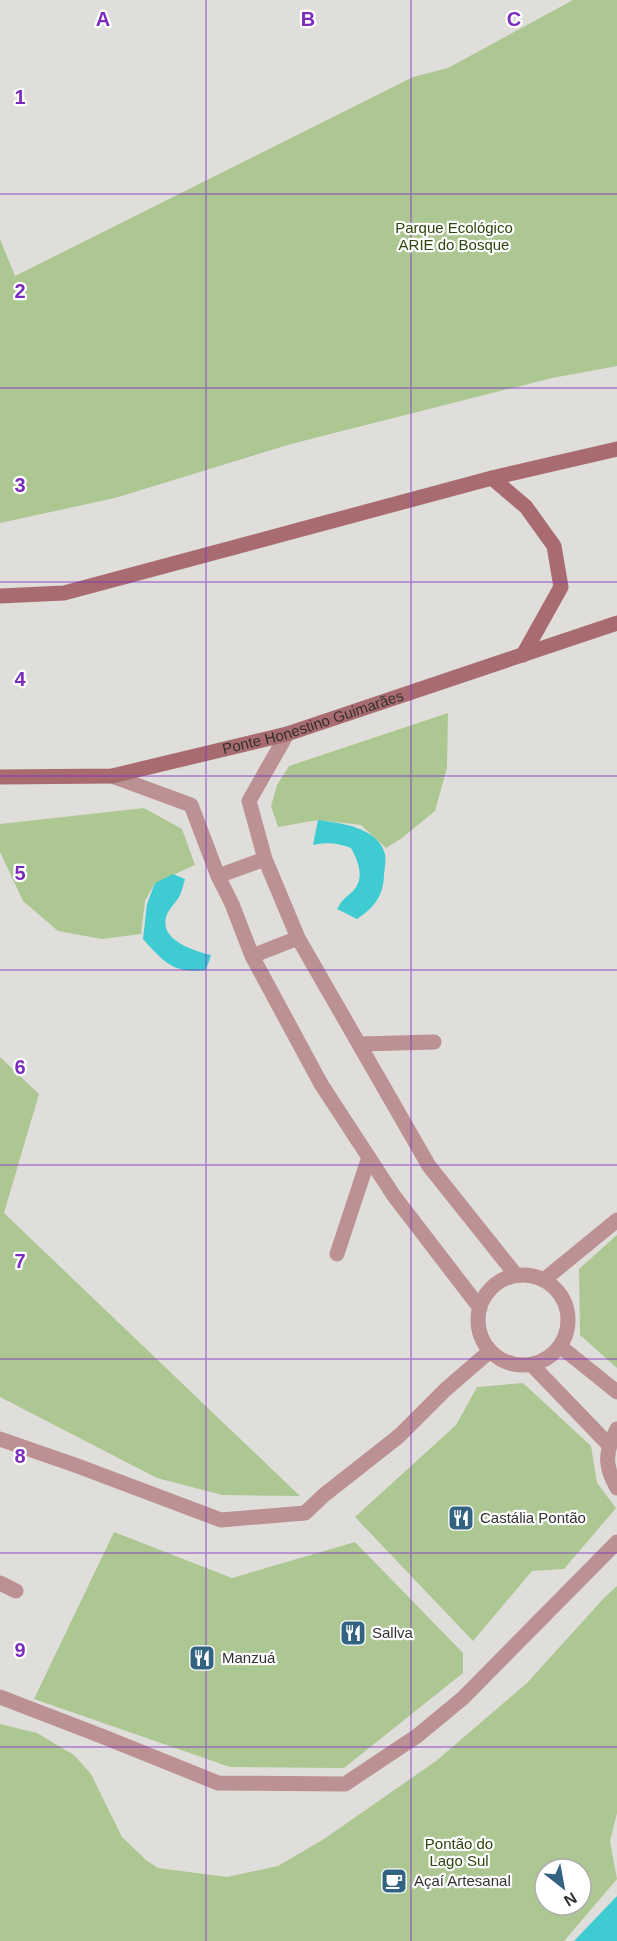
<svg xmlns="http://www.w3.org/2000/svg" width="617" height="1941" font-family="Helvetica,sans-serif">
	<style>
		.green { fill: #acc792; fill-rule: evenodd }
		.water { fill: #3ecbd1 }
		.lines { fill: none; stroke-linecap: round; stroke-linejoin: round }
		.service { stroke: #bc9193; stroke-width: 15 }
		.secondary { stroke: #a86b6f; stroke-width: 15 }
		.grid { fill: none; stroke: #7b2cbf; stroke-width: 1.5; stroke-opacity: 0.55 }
		.labels { text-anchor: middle; stroke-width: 4.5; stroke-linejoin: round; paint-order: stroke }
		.park-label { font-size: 15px; fill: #2e460b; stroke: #fff }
		.street-label { font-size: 15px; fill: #333230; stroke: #fff }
		.poi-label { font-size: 15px; fill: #333230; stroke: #fff; text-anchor: start }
		.grid-label { font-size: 20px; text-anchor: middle; font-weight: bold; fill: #7b2cbf; stroke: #fff; stroke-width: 4.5; stroke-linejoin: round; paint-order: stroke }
	</style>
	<rect width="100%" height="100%" fill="#e0dedb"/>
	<path class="green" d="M573,0H617V366L552,378L291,444L115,498L0,523V239L15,276L413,77L448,68Z
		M448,713L447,768L435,811L402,838L386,848L361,825L318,820L278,827L271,806L277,785L289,766Z
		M144,808L182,829L195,865L155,883L145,901L141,934L102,939L58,931L23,901L0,852V824Z
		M0,1057L39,1094L4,1213L300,1496L222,1495L157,1478L0,1397Z
		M617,1235V1368L580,1335L579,1269Z
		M523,1383L591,1446L597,1483L616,1508L564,1569L532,1571L473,1641L355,1517L456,1425L477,1387Z
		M114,1532L232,1578L355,1542L463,1653V1673L344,1768L230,1767L34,1699Z
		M617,1586V1813L610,1841L617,1879L564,1941H0V1724L37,1733L74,1755L91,1774L122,1837L146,1860L158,1868L227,1877L278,1866L324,1839L436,1761L527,1683L604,1598ZM545,1869H581V1905H545Z"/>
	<path class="water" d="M318,820C340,823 378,827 385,854C386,860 385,868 384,873C384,895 375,907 357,919L337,909C343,899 344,899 352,892C366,879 358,861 351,848C338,843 327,842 313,845Z
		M173,874L185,879C183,885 182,892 179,897C176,902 171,907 168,912C155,939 192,950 211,955L206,970C173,974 164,962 143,939L147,904L155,883Z
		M617,1896V1941H574Z"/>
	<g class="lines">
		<path class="service" d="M287,734L249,801L265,859L298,938L429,1166L516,1275
			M112,776L191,805L218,876L232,904L252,956L321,1084L394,1196L480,1308
			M218,876L265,859
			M252,956L298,938
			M360,1044L434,1042
			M337,1254L369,1157
			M478 1320a45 45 0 1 1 90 0a45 45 0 1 1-90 0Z
			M545,1279L617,1220
			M561,1347L617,1392
			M532,1365L608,1444
			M617,1429C605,1451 604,1466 617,1488
			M0,1439L75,1465L221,1520L305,1513L324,1495L399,1436L445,1390L490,1351
			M0,1583L16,1591
			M0,1697L104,1737L218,1783L345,1784L417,1736L463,1698L617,1542"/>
		<g class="secondary">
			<path d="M492,478L526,507L554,546L561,587L523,655"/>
			<path d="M0,596L64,593L492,478L617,449"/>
			<path id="s1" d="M0,777L112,776L287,734L617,623"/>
		</g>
	</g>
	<path class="grid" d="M206,0V1941M411,0V1941M0,194H617M0,388H617M0,582H617M0,776H617M0,970H617M0,1165H617M0,1359H617M0,1553H617M0,1747H617"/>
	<defs>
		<g id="restaurant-square" transform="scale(1.35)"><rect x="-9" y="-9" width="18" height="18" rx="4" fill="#326381" stroke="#fff"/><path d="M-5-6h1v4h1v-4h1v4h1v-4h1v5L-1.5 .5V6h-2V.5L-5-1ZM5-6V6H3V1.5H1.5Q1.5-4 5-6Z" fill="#fff"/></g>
		<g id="cafe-square" transform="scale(1.35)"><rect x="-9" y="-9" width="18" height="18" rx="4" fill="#326381" stroke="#fff"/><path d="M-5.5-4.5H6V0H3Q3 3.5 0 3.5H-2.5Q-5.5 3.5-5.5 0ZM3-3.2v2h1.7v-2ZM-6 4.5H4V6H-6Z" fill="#fff"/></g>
	</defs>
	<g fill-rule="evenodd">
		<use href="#restaurant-square" x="461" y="1518"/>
		<use href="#restaurant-square" x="353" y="1633"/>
		<use href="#restaurant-square" x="202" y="1658"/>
		<use href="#cafe-square" x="394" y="1881"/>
	</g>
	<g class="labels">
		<g class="park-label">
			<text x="454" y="233">Parque Ecológico<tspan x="454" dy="17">ARIE do Bosque</tspan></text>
			<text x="459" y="1849">Pontão do<tspan x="459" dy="17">Lago Sul</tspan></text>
		</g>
		<g class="street-label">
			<text dy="5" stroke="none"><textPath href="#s1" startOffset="320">Ponte Honestino Guimarães</textPath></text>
		</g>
		<g class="poi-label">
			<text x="480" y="1523">Castália Pontão</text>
			<text x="372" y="1638">Sallva</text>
			<text x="222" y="1663">Manzuá</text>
			<text x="414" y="1886">Açaí Artesanal</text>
		</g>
	</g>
	<g class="grid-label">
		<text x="103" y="26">A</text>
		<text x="308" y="26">B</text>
		<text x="514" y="26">C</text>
		<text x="20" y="104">1</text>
		<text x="20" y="298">2</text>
		<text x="20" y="492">3</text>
		<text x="20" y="686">4</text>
		<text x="20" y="880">5</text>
		<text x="20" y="1074">6</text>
		<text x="20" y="1268">7</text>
		<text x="20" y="1463">8</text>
		<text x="20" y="1657">9</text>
	</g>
	<g transform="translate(563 1887) rotate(149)"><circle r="28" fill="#ffffff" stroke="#adadac" stroke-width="1.5"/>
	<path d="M0-4.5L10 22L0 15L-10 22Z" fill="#326381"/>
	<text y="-9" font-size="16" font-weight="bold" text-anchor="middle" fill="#333230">N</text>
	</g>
</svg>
